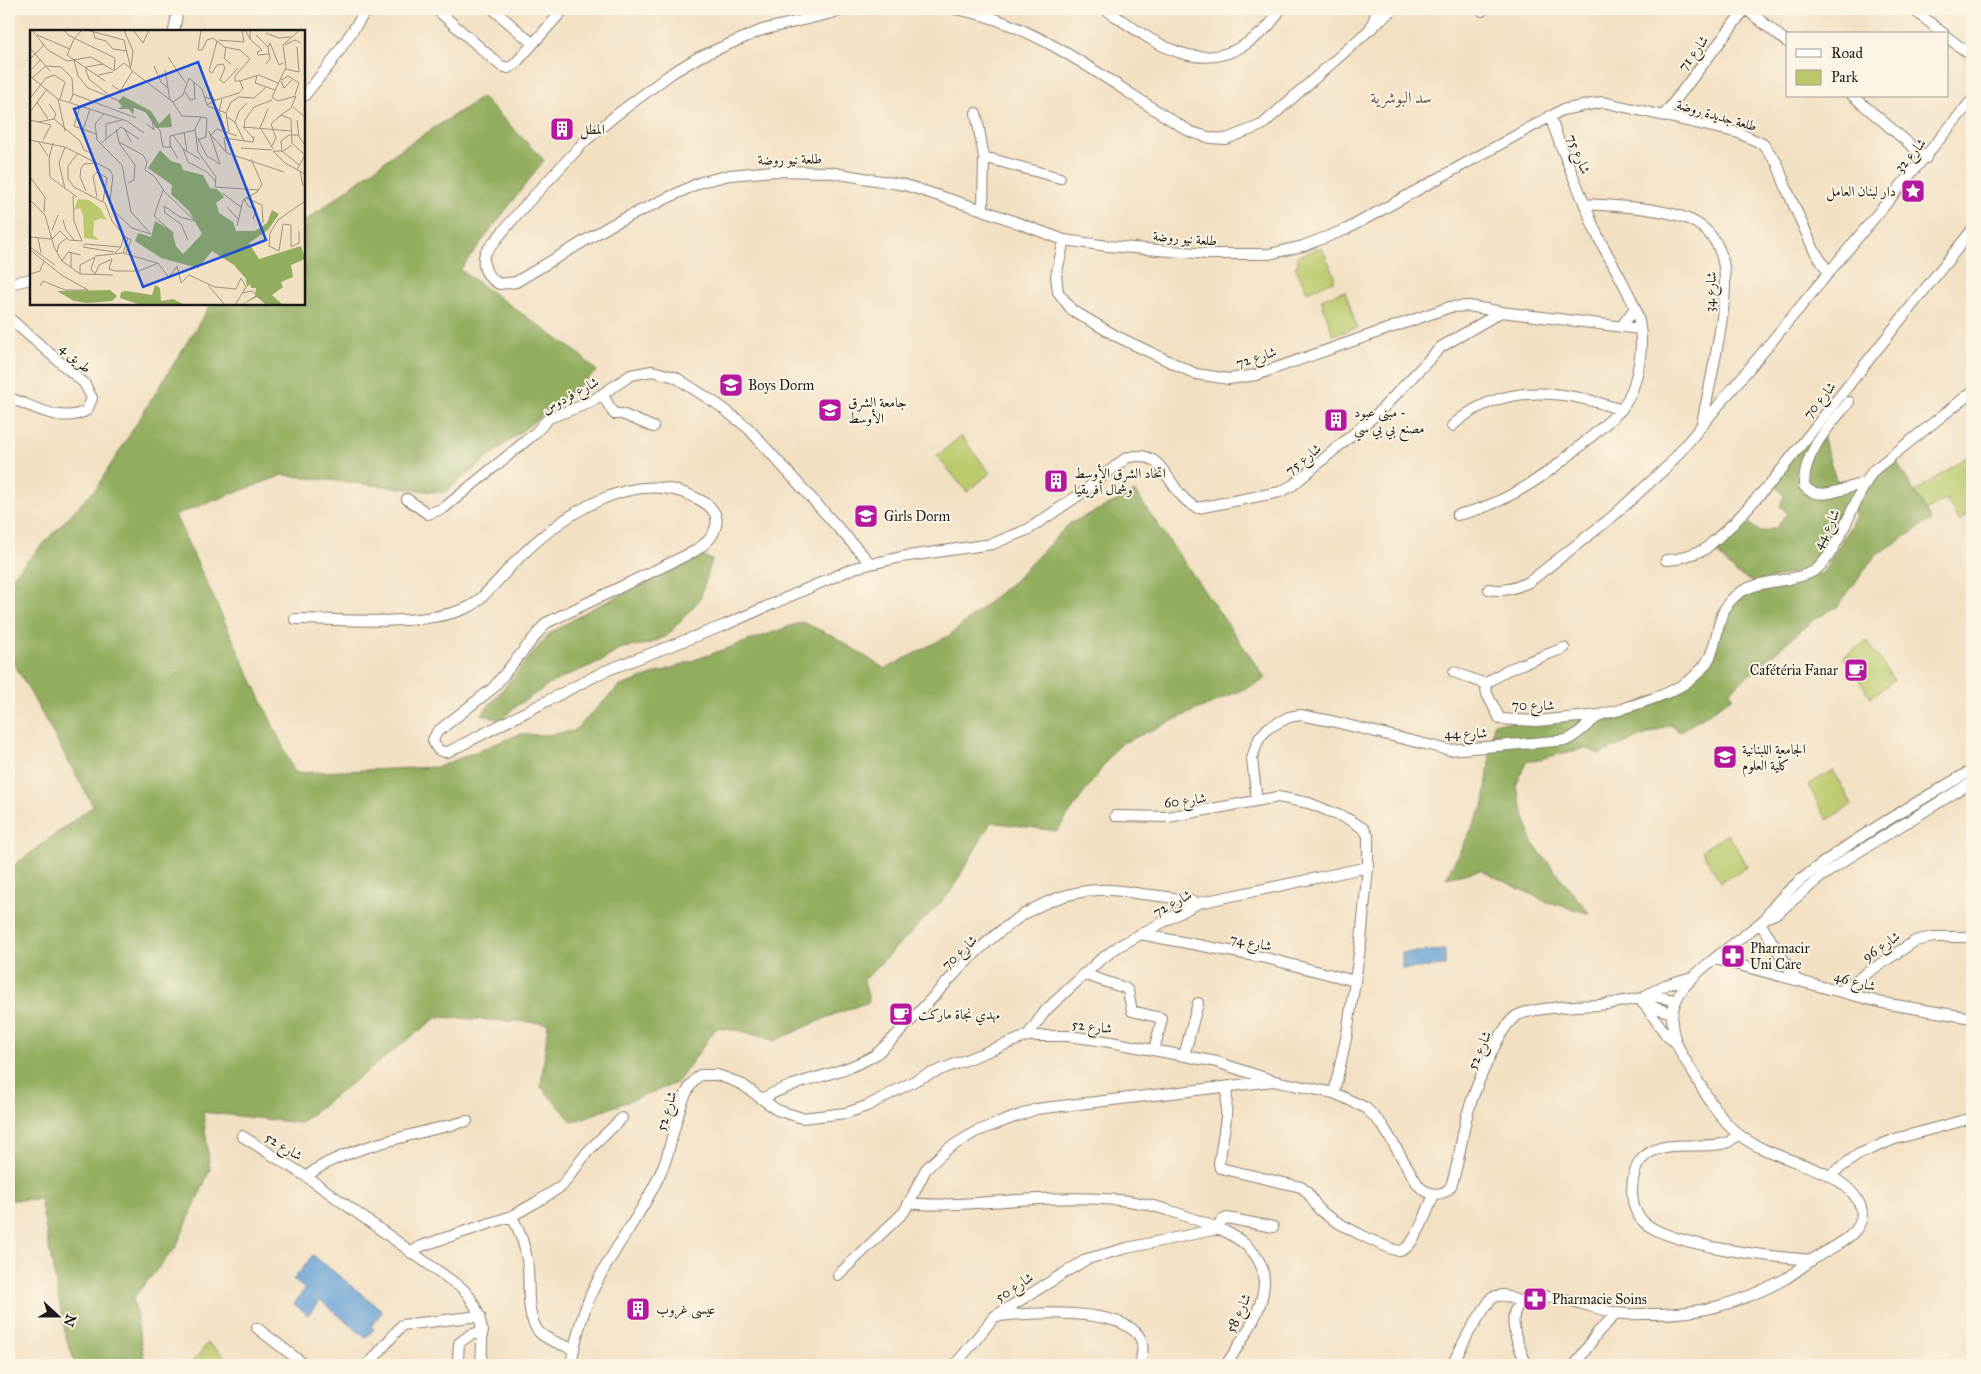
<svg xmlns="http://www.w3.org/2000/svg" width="1981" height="1374" font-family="'IM FELL Great Primer',Amiri,serif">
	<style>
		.green { fill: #bac96b; stroke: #6b7244 }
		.forest { fill: #93ad5f; stroke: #58643e }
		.water { fill: #639fd4; stroke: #405e78 }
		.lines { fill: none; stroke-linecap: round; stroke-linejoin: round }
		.minor-casing { stroke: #877e6f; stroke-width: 12 }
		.minor { stroke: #fff; stroke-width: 10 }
		.labels { text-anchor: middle; stroke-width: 4; stroke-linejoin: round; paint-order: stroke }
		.street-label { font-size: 14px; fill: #1c1c1c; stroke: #fcf5e5 }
		.poi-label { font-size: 14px; fill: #1c1c1c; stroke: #fcf5e5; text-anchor: start }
		.quarter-label { font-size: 16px; fill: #664e3d; stroke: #fcf5e5 }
		.inset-road { fill: none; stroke: #9c9280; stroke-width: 1 }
		.view { fill: #1d4ed8; fill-opacity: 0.15; stroke: #1d4ed8; stroke-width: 2.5 }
		.inset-edge { fill: none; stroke: #1c1c1c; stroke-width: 2.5 }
	</style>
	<rect width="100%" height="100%" fill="#fcf5e5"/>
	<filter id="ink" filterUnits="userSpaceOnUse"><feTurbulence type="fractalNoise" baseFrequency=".02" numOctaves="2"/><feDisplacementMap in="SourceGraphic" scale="10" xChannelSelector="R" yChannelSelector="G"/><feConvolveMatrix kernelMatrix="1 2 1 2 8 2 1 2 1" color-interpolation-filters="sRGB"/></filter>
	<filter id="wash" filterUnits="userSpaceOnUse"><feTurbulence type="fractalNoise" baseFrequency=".0096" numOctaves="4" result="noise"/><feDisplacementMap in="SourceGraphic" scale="20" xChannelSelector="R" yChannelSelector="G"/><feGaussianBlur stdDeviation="1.12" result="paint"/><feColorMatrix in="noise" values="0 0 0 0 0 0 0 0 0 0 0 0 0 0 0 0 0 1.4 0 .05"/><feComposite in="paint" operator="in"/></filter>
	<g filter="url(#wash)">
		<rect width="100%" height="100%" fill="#f2e0c2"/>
		<path class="green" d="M1321,247L1335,276L1333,281L1307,292L1295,266L1299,264L1296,257Z
			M1345,291L1357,328L1333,335L1321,299Z
			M961,436L990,473L967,492L937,456Z
			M1972,453V490L1966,494L1972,503V511L1959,521L1946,499L1926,511L1915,492Z
			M1867,641L1894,680L1871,697L1843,657Z
			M1833,770L1852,805L1827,820L1808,785Z
			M1728,834L1747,867L1720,882L1702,850Z
			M208,1343L235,1365H195L192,1363Z"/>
		<path class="forest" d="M482,97L544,160L460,270L579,354L597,371L444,493L283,475L175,515L295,773L438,767L520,734L547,735L574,731L618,687L802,622L833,636L885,669L950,635L1014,581L1069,524L1135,492L1266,679L1118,745L1057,831L991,822L949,894L864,980L869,1002L835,1014L774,1041L742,1031L716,1028L677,1083L573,1122L541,1087L548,1023L437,1017L300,1123L203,1112L210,1170L176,1247L133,1298L145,1365H76L66,1337L40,1199L9,1200V869L93,806L9,654V580L97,487L211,304H304V222L397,152Z
			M1818,423L1836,480L1858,487L1892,454L1931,520L1875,556L1838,606L1812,621L1730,691L1733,697L1680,732L1670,725L1599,754L1585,748L1526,762L1516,786L1533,844L1590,914L1545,901L1481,870L1446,878L1484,805L1494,723L1603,718L1684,684L1710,647L1718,611L1743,595L1823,573L1856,516L1851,509L1817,567L1755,583L1737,574L1711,547L1740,516L1760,532L1776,528L1787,513L1780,506L1784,496L1774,483Z
			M703,556L712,560L700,599L667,636L648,644L622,648L603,660L555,681L519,704L500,720L482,714L549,634L589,610Z"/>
		<path class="water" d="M1445,950V966L1402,969V953Z
			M313,1255L383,1311L371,1326L374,1329L366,1338L320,1300L308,1315L294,1304L305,1289L293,1280Z"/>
	</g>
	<g filter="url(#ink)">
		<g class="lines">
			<g class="minor-casing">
				<path id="minor" d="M436,9L501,66L508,68L514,65L564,9
					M493,9L532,43
					M579,9H595
					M848,9L762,30L699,57L672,73L616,115L584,142L519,212L485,253C481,267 487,277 499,284L516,282L613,224L701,182L730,175L774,171L828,172L905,185L983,210L1064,240L1108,246L1208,254H1269L1303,246L1347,229L1562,110L1603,102L1739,133L1763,144L1777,163L1787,190L1814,250L1829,273
					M955,9C1037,21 1120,91 1191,132L1211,138L1226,139L1262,125L1393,9
					M1105,9C1147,37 1195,78 1246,44C1261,34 1272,25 1280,9
					M1746,9L1787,42
					M1913,9L1944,34
					M1482,11L1484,9
					M1371,27L1378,9
					M174,31L178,9
					M1947,37L1972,56
					M304,96L331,63L367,9
					M1853,96L1926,158
					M976,113L984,157L983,210
					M1664,115L1745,9
					M984,157L1060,178
					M1585,204C1616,206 1650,207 1680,216C1738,234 1726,292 1719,337C1714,366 1708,395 1702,423
					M1064,240L1056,276L1058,292L1072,310L1116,336L1196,374L1229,379L1256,375L1450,307L1469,306L1501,312
					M9,284L31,279
					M9,318L84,383L92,398L87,410C62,425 34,406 9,398
					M1621,327L1635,308
					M602,394L614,414H622L653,427
					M1849,402C1829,426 1803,453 1804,486C1818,503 1847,487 1863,483
					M1452,426C1500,382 1564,389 1621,410
					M407,499L428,514L444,508L533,435L549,418L589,403L631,375L652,371L675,377L720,406L748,428L871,564
					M1457,515C1521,502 1575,452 1621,410C1640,384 1647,338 1635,308C1624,281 1607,256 1595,230C1591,222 1589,213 1585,205C1573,175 1560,147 1550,116
					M1666,560L1677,559L1704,550L1734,523L1774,479L1972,230
					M1489,589C1504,592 1515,588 1529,582L1612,517L1669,465L1972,100
					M295,619C345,619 426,628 471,606C482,600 506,571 516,561C559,517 633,465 696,498C709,504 721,514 715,529C712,539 703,545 695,551L546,623L493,688L437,732L433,740C436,749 439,752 448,752L605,671L725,625L854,568L901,557L992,544L1029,529L1079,495L1126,458C1167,445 1167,496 1198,508L1280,492L1293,485L1379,412L1441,347L1501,312L1640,329
					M1564,648L1507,670L1485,684L1487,694L1500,719L1536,721L1600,715
					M1454,672L1485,684
					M1257,801L1252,759L1256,746L1260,737L1268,728L1289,717L1300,715L1331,721L1449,750L1567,740C1580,734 1588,722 1601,715C1606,712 1616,712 1622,709C1649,700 1687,690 1705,665C1720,645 1714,615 1734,597C1755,578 1788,584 1812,572C1836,561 1855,493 1874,470L1972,392
					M1115,816L1168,817L1278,797L1309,803L1350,820L1364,829L1368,836V867L1361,941L1347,1034L1334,1093
					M1766,918C1788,873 1925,798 1972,770
					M1760,923L1796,979
					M1140,934L1266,958L1355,981
					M1716,959L1883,1003L1972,1018
					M1083,974L1125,988L1128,991L1132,1011L1161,1018V1023L1154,1050
					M1840,991L1915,941L1933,937H1972
					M1645,996L1665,985L1692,977
					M1643,1004L1672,1013
					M1645,1005L1667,1036L1676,1043
					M1027,1036L1046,1010L1100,960L1119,946L1198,903L1368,867
					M1184,1056L1198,1003
					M1227,1087L1226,1118L1219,1164L1220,1168L1301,1187C1311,1193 1312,1202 1320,1210C1331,1221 1385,1248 1399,1251C1414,1250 1429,1207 1434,1194
					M762,1099C798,1078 840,1076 875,1055C943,998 1002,893 1100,890C1114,889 1128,892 1142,894C1161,896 1180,898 1198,903
					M1738,1134C1735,1137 1730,1142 1726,1143C1701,1150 1666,1138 1645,1156C1635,1164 1632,1179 1632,1190C1632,1204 1635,1215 1646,1224C1677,1247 1773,1257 1812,1260
					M242,1136L307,1177L463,1289C485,1312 483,1336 481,1365
					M1829,1176L1859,1154L1895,1139L1972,1118
					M307,1177C332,1150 429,1131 467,1121
					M512,1216C519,1230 525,1245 527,1260C531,1282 524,1314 539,1332C548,1341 563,1345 574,1349
					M1219,1229L1221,1221L1227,1218L1273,1227
					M411,1253L419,1247L439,1240L512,1216L535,1203L562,1186L588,1151L622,1118
					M838,1275L904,1212L909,1203
					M999,1316C1030,1313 1119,1307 1139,1336C1145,1345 1142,1355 1140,1365
					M257,1328L305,1365
					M368,1365L402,1325L480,1316
					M454,1365L458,1360L459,1343L470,1335L483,1331
					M571,1365C576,1336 583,1308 597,1282C618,1241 648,1206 665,1162C674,1137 679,1091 700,1075H717L729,1079L743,1085L777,1110L802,1118L846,1113L867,1106L922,1077L1027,1036H1068L1105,1041L1217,1062L1274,1081L1334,1093L1345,1098L1366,1108L1383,1126L1418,1185C1427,1195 1443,1198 1451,1186C1460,1162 1461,1136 1468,1112C1474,1092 1500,1023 1518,1015C1536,1007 1578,1006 1598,1005C1625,1003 1649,991 1676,1001
					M955,1365L995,1316L1087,1259L1127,1248L1218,1229
					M1226,1365C1241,1341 1263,1313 1264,1283C1265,1253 1237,1235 1212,1226C1184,1215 1157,1205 1128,1201C1093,1197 1054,1198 1018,1200C983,1202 943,1207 909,1203L926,1169L946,1150L975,1132L1036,1109L1273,1081
					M1452,1365L1469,1332L1492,1297L1503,1295L1521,1302
					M1527,1365C1519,1348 1501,1310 1527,1298C1547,1289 1596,1310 1617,1313C1627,1315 1638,1314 1648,1314C1697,1315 1739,1304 1783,1280C1794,1274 1804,1265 1815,1258C1827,1250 1842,1244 1852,1234C1876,1211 1851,1187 1830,1176C1801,1161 1765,1155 1738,1134C1716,1117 1702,1086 1687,1063C1673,1041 1665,1017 1680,993C1693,971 1744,937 1766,918L1779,912L1822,876L1847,859L1972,782
					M1575,1365L1598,1332L1617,1313"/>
			</g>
			<use href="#minor" class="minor"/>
		</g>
	</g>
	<defs>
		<g id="building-square" transform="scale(1.25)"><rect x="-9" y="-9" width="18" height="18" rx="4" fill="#b5179e" stroke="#fcf5e5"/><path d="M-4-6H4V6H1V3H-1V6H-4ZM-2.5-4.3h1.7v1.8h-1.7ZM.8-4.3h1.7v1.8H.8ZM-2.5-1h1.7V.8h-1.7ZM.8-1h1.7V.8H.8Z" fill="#fff"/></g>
		<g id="sight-square" transform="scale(1.25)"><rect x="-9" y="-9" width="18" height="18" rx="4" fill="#b5179e" stroke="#fcf5e5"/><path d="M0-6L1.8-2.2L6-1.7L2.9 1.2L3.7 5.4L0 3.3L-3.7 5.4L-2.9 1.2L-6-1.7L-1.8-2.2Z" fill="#fff"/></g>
		<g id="university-square" transform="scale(1.25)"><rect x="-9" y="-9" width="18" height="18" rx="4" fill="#b5179e" stroke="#fcf5e5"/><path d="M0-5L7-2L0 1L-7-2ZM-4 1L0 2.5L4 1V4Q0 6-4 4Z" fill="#fff"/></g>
		<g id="cafe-square" transform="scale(1.25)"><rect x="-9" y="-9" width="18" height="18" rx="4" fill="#b5179e" stroke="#fcf5e5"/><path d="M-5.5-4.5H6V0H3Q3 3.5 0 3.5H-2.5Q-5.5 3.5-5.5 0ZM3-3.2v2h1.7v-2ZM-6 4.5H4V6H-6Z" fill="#fff"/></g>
		<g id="pharmacy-square" transform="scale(1.25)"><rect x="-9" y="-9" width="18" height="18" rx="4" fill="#b5179e" stroke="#fcf5e5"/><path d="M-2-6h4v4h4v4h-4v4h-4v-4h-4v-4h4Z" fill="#fff"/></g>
	</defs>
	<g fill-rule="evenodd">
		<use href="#building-square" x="562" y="129"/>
		<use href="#sight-square" x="1913" y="191"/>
		<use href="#university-square" x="731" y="385"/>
		<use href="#university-square" x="830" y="410"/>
		<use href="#building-square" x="1336" y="420"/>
		<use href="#building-square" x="1056" y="481"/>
		<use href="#university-square" x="866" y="516"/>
		<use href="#cafe-square" x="1856" y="670"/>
		<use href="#university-square" x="1725" y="757"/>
		<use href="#pharmacy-square" x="1733" y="956"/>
		<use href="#cafe-square" x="901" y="1014"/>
		<use href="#pharmacy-square" x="1535" y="1299"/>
		<use href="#building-square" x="638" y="1309"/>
	</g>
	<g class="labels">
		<g class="street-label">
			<text transform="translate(1693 53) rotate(-53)" y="5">شارع 71</text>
			<text transform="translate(1717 115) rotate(16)" y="5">طلعة جديدة روضة</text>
			<text transform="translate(1579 154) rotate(68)" y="5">شارع 75</text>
			<text transform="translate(1910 155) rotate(-49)" y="5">شارع 32</text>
			<text transform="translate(790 159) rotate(-1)" y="5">طلعة نيو روضة</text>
			<text transform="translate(1185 238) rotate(5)" y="5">طلعة نيو روضة</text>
			<text transform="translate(1710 292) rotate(-87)" y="5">شارع 34</text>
			<text transform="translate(1256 357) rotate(-17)" y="5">شارع 72</text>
			<text transform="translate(76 358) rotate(42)" y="5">طريق 4</text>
			<text transform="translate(570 395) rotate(-28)" y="5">شارع فردوس</text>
			<text transform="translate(1819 400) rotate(-51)" y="5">شارع 70</text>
			<text transform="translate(1303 459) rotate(-38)" y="5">شارع 75</text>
			<text transform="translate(1826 529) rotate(-63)" y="5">شارع 44</text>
			<text x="1533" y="710">شارع 70</text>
			<text transform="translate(1466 733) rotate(-1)" y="5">شارع 44</text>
			<text transform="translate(1185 800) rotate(-7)" y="5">شارع 60</text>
			<text transform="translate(1172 903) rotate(-28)" y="5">شارع 72</text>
			<text transform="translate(1251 942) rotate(11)" y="5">شارع 74</text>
			<text transform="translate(1881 946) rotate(-34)" y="5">شارع 96</text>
			<text transform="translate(959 952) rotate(-43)" y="5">شارع 70</text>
			<text transform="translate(1855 981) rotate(15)" y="5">شارع 46</text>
			<text transform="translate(1092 1026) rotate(7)" y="5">شارع 52</text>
			<text transform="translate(1479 1050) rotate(-66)" y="5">شارع 52</text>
			<text transform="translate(666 1111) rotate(-73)" y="5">شارع 52</text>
			<text transform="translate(284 1146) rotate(32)" y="5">شارع 52</text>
			<text transform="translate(1014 1287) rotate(-33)" y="5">شارع 50</text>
			<text transform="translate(1238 1313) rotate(-65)" y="5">شارع 58</text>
		</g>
		<g class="poi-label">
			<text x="580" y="134">المطل</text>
			<text x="1896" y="196" text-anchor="end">دار لبنان العامل</text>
			<text x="748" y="390">Boys Dorm</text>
			<text x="848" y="407">جامعة الشرق<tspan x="848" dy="16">الأوسط</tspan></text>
			<text x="1354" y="417">مبنى عبود -<tspan x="1354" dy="16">مصنع بي بي سي</tspan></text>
			<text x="1074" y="478">اتحاد الشرق الأوسط<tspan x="1074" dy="16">وشمال أفريقيا</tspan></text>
			<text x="884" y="521">Girls Dorm</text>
			<text x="1838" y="675" text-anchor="end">Cafétéria Fanar</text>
			<text x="1742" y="754">الجامعة اللبنانية<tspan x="1742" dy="16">كلّية العلوم</tspan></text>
			<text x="1750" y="953">Pharmacir<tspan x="1750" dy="16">Uni Care</tspan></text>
			<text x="918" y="1019">مهدي نجاة ماركت</text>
			<text x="1552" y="1304">Pharmacie Soins</text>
			<text x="656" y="1314">عيسى غروب</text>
		</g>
		<g class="quarter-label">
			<text x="1401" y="103">سد البوشرية</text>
		</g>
	</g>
	<g transform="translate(30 30)">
		<rect width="275" height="275" fill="#f2e0c2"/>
		<path d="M48,169L59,170L71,179L77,191L72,188L64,191L63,205L69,210L54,208L53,185L50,178L44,180Z" fill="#bac96b"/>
		<path d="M93,66L121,81L129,94L140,83L142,97L126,98L116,82L104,77L103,85L99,79H88L92,76L88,72ZM130,120L141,131L151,134L153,140L173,145L180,158L187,159L194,167L186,173L189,183L203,192L206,201H225L237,193L242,180L249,184L238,200L219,213L229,229L271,216L275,229L261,235L263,247L251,252L253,257L242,265L253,275H237L227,267L211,275L225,266L226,258H221L220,254L217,257L216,249L204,235L182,221L168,238L131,228L105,211L108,203L121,207L125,191L142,201L146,216L153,224L172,204L159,181L141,164L142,155L118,138ZM125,255L130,258L131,271L143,269L155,275L108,274L90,268L91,262L96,261L122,265ZM80,260L87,266L82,271L57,273L44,271L27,261Z" fill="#93ad5f"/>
		<path class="inset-road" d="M2,0L18,20L37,31L61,27L83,40M34,0L38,5L85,28L84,41M52,0L44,9L37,25L75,51M57,0L94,10L101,40M94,0L103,21L101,36M103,0L113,13L119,0M171,0L168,20H172L177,10L183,8L194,17L210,20L220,29L205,46V51H210M215,0L220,9V0M270,0L253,15L256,37L242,67L248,71L266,66L261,78L251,85L261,89L262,113L275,125M63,2L65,8L76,11L83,19L97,21M236,3L249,8L261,7M7,5L40,19M226,5L238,17M220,9L232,20L227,22L228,25L240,24M188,10L214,12L212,0M187,11L179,41L182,43L187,35L193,34L195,38L190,50L194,53L208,38M255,15L265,10L271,13M196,17L194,28L201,34M0,18L20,41M138,27L155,52M0,29L14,15M44,30L48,46L58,58L116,82L130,101L133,117H141M73,34L56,37V40L59,49L79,65M236,34L240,29L238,17L240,13L249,35L253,33M124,36L131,52L138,58M255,39L269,42L267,17M101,40L143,72L153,65L159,48L172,59L177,75L186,70M135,40L140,70M0,41L11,29M84,41L94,33L100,38M68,45L83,42M0,46L28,69L97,91L114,103M227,46L225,53L245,60M2,48L16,36L31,37L42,48L43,64L40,72M251,50L258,46L269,53L265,65M210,51L229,45L248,53M251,51L254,58L262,50M82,55L90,61L102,42M155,62L160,70L165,69L164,52M43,64L106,88M1,67L16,48L24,45L35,52L30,69M175,67L186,70L209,63L213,59L210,51M28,69L35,101M192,69L189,81L195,100M142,71L152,86L171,87L165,99L168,122L186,147L185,157L229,160M7,72L18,89M19,74L26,84L24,89M50,76L44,96L66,104M177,76L196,83M263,77L275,87M0,82L17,59M74,84L65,94L67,110L92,135L101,182L121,204M197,87L205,92L214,111M0,90L21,95L13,110M267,90L269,107L274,114M8,92L24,89L50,111L54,120L63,124M205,92L209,81L217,73M117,94L124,100L122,90M213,97L261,101M94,98L101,112M230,98L238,79M86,99L89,112L113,125L117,132L115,140L125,147L134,161L165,191L150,187L134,176L135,183L151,194L158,210M231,99L243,119M53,100L60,79M154,102L157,122M199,102L196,83L201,72L209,67L224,68L236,57M143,105L153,119L170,129M181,105L197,123L254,142M181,105L187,99L207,106M269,105H259L251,111L252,121L269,135M167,107L177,126L190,134L179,101M76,108V94L92,90M223,108L214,98L215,90L224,77L242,70M0,110L35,117L80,140L83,146L80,170L85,182L102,198L121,204M168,110L176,107L177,88L171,87M8,111L18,126M23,113L19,128L20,147L47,167M89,113L105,135L104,150L98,153M70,114L91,97L109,109M242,116L246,108L241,94L251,85M211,118L242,120M153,119L158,132L177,142L185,151M196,121L194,108L223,112L224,106M243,121L255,133L275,144M244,121H253L262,115M48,123L38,136V149L44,157L75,173L82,191L94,205L91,217L85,223M148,129L140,115V106L165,100M267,140L275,125M270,141L273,156M0,147L15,167L14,182M35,159L29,133L35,117M133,160L124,186L144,204M56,161L50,147L51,138L54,134L67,133M192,163L211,177M67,167L63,146L67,142L77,148L73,171M216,168L232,175L233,193M214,169L218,176L226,179L223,189M0,170L15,185L24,217L32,231L50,244V235L65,227M197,177L208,189M33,190L36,200L45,211M207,196L213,170L227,162L232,154L221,129M22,200L28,185M269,201V213L261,217V195L253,194L249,221L239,216L240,203L248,190L275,171M94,206L101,210L96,223M0,207L22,209M8,208L11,223M22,209L30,201L39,210L52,211L44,191L43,166M53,216L55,214L91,217M0,217L25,235M53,217L84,222M0,220L33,246L58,260H35L13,251L10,256M27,222L29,214L37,208M41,222V238M93,223L98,208M65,226L93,223L127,233M65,227L61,239L65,244L69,235L82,229L79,239L85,241H109L128,233M32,231L38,222L51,225M128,233L139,248L147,236L151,253L159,245L185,257L206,259L211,248L216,257L205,275M0,244L10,241L14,231M50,244L83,245M178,255L195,275M212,263L222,261L237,275"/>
		<path class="view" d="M168,32L236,210L113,257L44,79Z"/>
		<rect width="275" height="275" class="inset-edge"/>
	</g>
	<rect width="1981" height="1374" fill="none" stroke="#fcf5e5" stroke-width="30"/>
	<rect x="1786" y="32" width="162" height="65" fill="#fcf5e5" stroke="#a29e95"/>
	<rect x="1796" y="49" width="25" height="8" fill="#ffffff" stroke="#a29e95"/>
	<text x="1831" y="58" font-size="15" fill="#1c1c1c">Road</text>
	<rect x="1796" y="70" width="25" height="15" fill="#bac96b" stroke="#a29e95"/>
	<text x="1831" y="82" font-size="15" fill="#1c1c1c">Park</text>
	<g transform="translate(58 1316) rotate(111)" stroke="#fcf5e5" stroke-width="4" paint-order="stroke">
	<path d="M0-4L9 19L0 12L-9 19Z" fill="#1c1c1c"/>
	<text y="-8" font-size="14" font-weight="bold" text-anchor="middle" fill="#1c1c1c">N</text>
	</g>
</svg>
